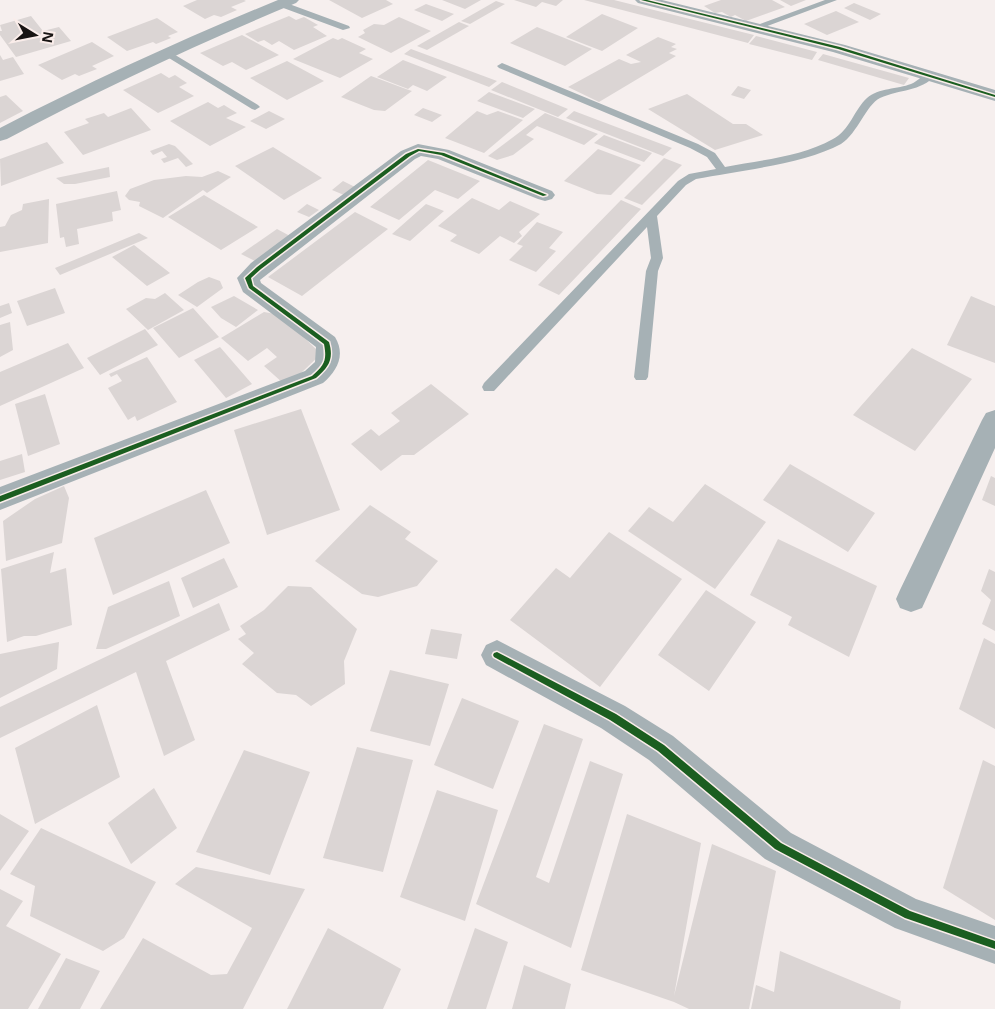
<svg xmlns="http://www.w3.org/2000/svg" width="995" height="1009" font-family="'Noto Sans',sans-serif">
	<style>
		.building { fill: #dbd5d4 }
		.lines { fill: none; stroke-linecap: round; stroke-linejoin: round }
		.service { fill: #a6b1b5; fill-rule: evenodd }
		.minor { fill: #a6b1b5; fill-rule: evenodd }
		.cycleway-casing { stroke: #faedea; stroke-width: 3 }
		.cycleway { fill: #1b5e20; fill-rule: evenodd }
	</style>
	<rect width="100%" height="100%" fill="#f6efee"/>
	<path class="building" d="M197,0H244L246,1L231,7L237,10L221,17L214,15L205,19L183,6Z
		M329,0H386L393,4L362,18Z
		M442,0H481L465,9Z
		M514,0H563L556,6L542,2L536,7Z
		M584,0H614L754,35L748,43Z
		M721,0H772L785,7L746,21L735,15L731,17L722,12L715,13L704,6Z
		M780,0H806L791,6Z
		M496,1L505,4L470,24L461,21Z
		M854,3L881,14L870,20L844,8Z
		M426,4L454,14L442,21L414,10Z
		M836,11L859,22L827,35L804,24Z
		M602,14L638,28L602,51L566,37Z
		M31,16L43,31L59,27L71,41L16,57L0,35V31H2L0,25Z
		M289,16L296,20L304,17L318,25L313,27L327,36L294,50L279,41L272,45L264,40L258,42L245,34Z
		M399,17L431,31L391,53L358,37L365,33L363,30L374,24L384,25Z
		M157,18L178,32L168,36L171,38L156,44L153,42L127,51L107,37Z
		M459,22L469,26L427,50L417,46Z
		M537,27L592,49L565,66L510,43Z
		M242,35L279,55L246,70L232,62L223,66L200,53Z
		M756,36L817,52L812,60L749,44Z
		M658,37L676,44L671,47L677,49L669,53L676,56L599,102L568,87L619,59L631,64L641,62L626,55Z
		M333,38L338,40L342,38L366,49L359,53L373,59L340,78L293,59Z
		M92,42L114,56L92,66L97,69L79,76L75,74L62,80L38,65Z
		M411,49L497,81L489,87L404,54Z
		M823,54L909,78L904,85L818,60Z
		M0,55L3,60L13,57L24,74L0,81Z
		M403,60L447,77L427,91L413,85L408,89L377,77Z
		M287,61L324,81L287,100L250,78Z
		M161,73L169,78L175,75L187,83L179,87L194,96L158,113L123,90Z
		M371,76L406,89L412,91L385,111L374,110L341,97Z
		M502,82L568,109L558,117L491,90Z
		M738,86L751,90L744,99L731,95Z
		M489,92L535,109L523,118L477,101Z
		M687,94L733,124H746L763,135L715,150L648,109Z
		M6,95L23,111L0,123V97Z
		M208,102L218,108L224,105L237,113L226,118L246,127L210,146L170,121Z
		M131,108L151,130L83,155L64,132L89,123L85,119L104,113L108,117Z
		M423,108L442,115L432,122L414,115Z
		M269,111L285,119L266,129L250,121Z
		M477,111L487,115L498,111L523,120L484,153L445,138Z
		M574,111L672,148L663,156L566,118Z
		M545,113L598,134L584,145L537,126L526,135L534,139L513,155L497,160L488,156Z
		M604,135L652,153L644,162L594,143Z
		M47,142L64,163L1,186L0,159Z
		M169,144L175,146L193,164L186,167L178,158L164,163L161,159L167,157L162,151L153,155L150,151Z
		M273,147L322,178L284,200L235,166Z
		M598,149L641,165L611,195L597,194L564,181Z
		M664,158L682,165L642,205L624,198Z
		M428,160L480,181L458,199L435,190L399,220L370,207Z
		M109,167L110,177L75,184H64L56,178Z
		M218,171L231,177L207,193L203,190L163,218L139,206L140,202L129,200L125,196L130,189L154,180L186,176L202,177Z
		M343,181L355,187L344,195L332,190Z
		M117,191L121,210L112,212L113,221L77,229L79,244L66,247L64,237L60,238L56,204Z
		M204,195L258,227L221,250L168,217Z
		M472,198L499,210L510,201L540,214L519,232L522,236L514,243L500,236L479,254L450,241L457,235L438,226Z
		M49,199L48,243L0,252V227L5,226L11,215L22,210L23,204Z
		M621,200L641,209L559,295L538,285Z
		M307,204L319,210L309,217L297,212Z
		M426,204L444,211L410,241L392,234Z
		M355,212L388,229L302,296L268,277Z
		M537,222L563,232L549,248L556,251L536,272L509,260L523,246L517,244Z
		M277,229L290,236L255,261L241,254Z
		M139,233L148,238L60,275L55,268Z
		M134,245L170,273L147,286L112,257Z
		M209,277L220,281L223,288L197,307L178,295L198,282Z
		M55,288L65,313L27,326L17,301Z
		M165,293L184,310L148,330L126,309L146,298L155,299Z
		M234,296L258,310L236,327L221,318L211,307Z
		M971,296L995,306V363L947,345Z
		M9,303L12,313L0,318V306Z
		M193,308L219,337L179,358L153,328Z
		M264,312L281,315L321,354L300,374L284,384L264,366L277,357L267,348L248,361L221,338Z
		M10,322L13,350L0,357V325Z
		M145,329L158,345L100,375L87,358Z
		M68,343L84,368L0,406V372Z
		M220,347L252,384L226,398L194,360Z
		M912,348L972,379L915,451L853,415Z
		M147,357L177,402L137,421L135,416L128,420L108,388L122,381L117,374L111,377L109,374Z
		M431,384L469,414L414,455H402L381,471L351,444L371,429L379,436L400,421L391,413Z
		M45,394L60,444L28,456L15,404Z
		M301,409L340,510L267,535L234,430Z
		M22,454L25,472L0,480V461Z
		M790,464L875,513L848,552L763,500Z
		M991,476L995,478V506L982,500Z
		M705,484L766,522L715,589L628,531L649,507L673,522Z
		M64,486L69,498L62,543L6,561L3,521L35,499Z
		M206,490L230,543L113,595L94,538Z
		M370,505L411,532L405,539L438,561L417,586L378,597L362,594L315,561Z
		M609,532L682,579L600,687L510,620L556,568L570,578Z
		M778,539L877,586L849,657L788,625L792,617L750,595Z
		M54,552L50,573L66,568L72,625L36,636H24L7,642L1,569Z
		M224,558L238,587L193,608L181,578Z
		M989,569L995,572V631L982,624L991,600L981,591Z
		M169,581L180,616L106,649H96L108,607Z
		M288,586L311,587L357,629L344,661L345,684L311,706L296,695L277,693L242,664L254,653L238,639L246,634L240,626L264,610Z
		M706,590L756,622L709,691L658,655Z
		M219,603L230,630L166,661L195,740L164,756L136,672L0,738V707Z
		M431,629L462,634L457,659L425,654Z
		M984,638L995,644V729L959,709Z
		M59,642L57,669L0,698V654Z
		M390,670L449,684L430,746L370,731Z
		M462,698L519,721L493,789L434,765Z
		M97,705L120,777L35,824L15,748Z
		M544,724L583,739L536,877L549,883L590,761L623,774L571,948L476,904Z
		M357,747L413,760L383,872L323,858Z
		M244,750L310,772L270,875L196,852Z
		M983,760L995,766V920L943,888Z
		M154,788L177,828L131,864L108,823Z
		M437,790L498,810L465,921L400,897Z
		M0,814L29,831L0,871Z
		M627,814L701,843L674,996L712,844L776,871L749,1009H689L674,1002L581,970Z
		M41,828L156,882L124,938L103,951L30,916L35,886L10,874Z
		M196,867L305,889L243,1009H100L143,938L211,975L227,974L252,928L175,884Z
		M0,889L23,901L6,926L61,954L28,1009H0Z
		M328,928L401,969L383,1009H287Z
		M475,928L508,942L486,1009H447Z
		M780,951L901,1001L900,1009H751L756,985L774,992Z
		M66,958L100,971L80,1009H38Z
		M524,965L571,984L565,1009H512Z"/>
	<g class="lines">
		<path class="service" d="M825,0H837L759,29L752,27Z
			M281,1L349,26L350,28L343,30L278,6L277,4Z
			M167,50L258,105L260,107L255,110L252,109L164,55V51Z
			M502,63L698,144L715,153L725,167C761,160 801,157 833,139C850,130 854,110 867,98C878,88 898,89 911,84C919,81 925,71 934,73L936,75C920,92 900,89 880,98C866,105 858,133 841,144C804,164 738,171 696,179L686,185L657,216L663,258L658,271L648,377L646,380H636L634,377L646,271L651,258L647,227L494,391H484L482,387L484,383L678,181L689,174L716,169L707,157L690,148L499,68L497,66Z"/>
		<path class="minor" d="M278,0H299L296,3C198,44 101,89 7,139L0,141V128C91,81 183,39 278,0Z
			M635,0H662L845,45L995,90V101L833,52L638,3Z
			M418,144L449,150L552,191L555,195L552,199L545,201L538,199L438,159L421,156L415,159L260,280L261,283L335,337C346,355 337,371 323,383L0,510V487L305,371L315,362L316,347L243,292L237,278L251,263L401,151Z
			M995,410V448L922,608L911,612L900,608L896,599L900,590L982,420L986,413Z
			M497,640L625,706L673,736L791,833L916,899L995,926V964L895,928L765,859L649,760L601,728L486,665L481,655L486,645Z"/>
		<g class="cycleway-casing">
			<path id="cycleway" d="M641,0H647L840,47L995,95V97L838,49Z
				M418,149L444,153L547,195L543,196L441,155L419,151L410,156L261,269L251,278L253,286L329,342C334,359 329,367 316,378L0,502V496L312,376C325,365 327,360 324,344L249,288L245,278L257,267L406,154Z
				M497,652L616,714L664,745L781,843L910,911L995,941V949L905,918L775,849L658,751L610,720L494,657L493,655L494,653Z"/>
		</g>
		<use href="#cycleway" class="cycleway"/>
	</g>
	<g transform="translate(35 35) rotate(100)" stroke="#faedea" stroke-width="4" paint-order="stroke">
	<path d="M0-4L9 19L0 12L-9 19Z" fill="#181413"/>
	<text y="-8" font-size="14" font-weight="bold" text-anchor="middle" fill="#181413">N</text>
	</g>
</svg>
